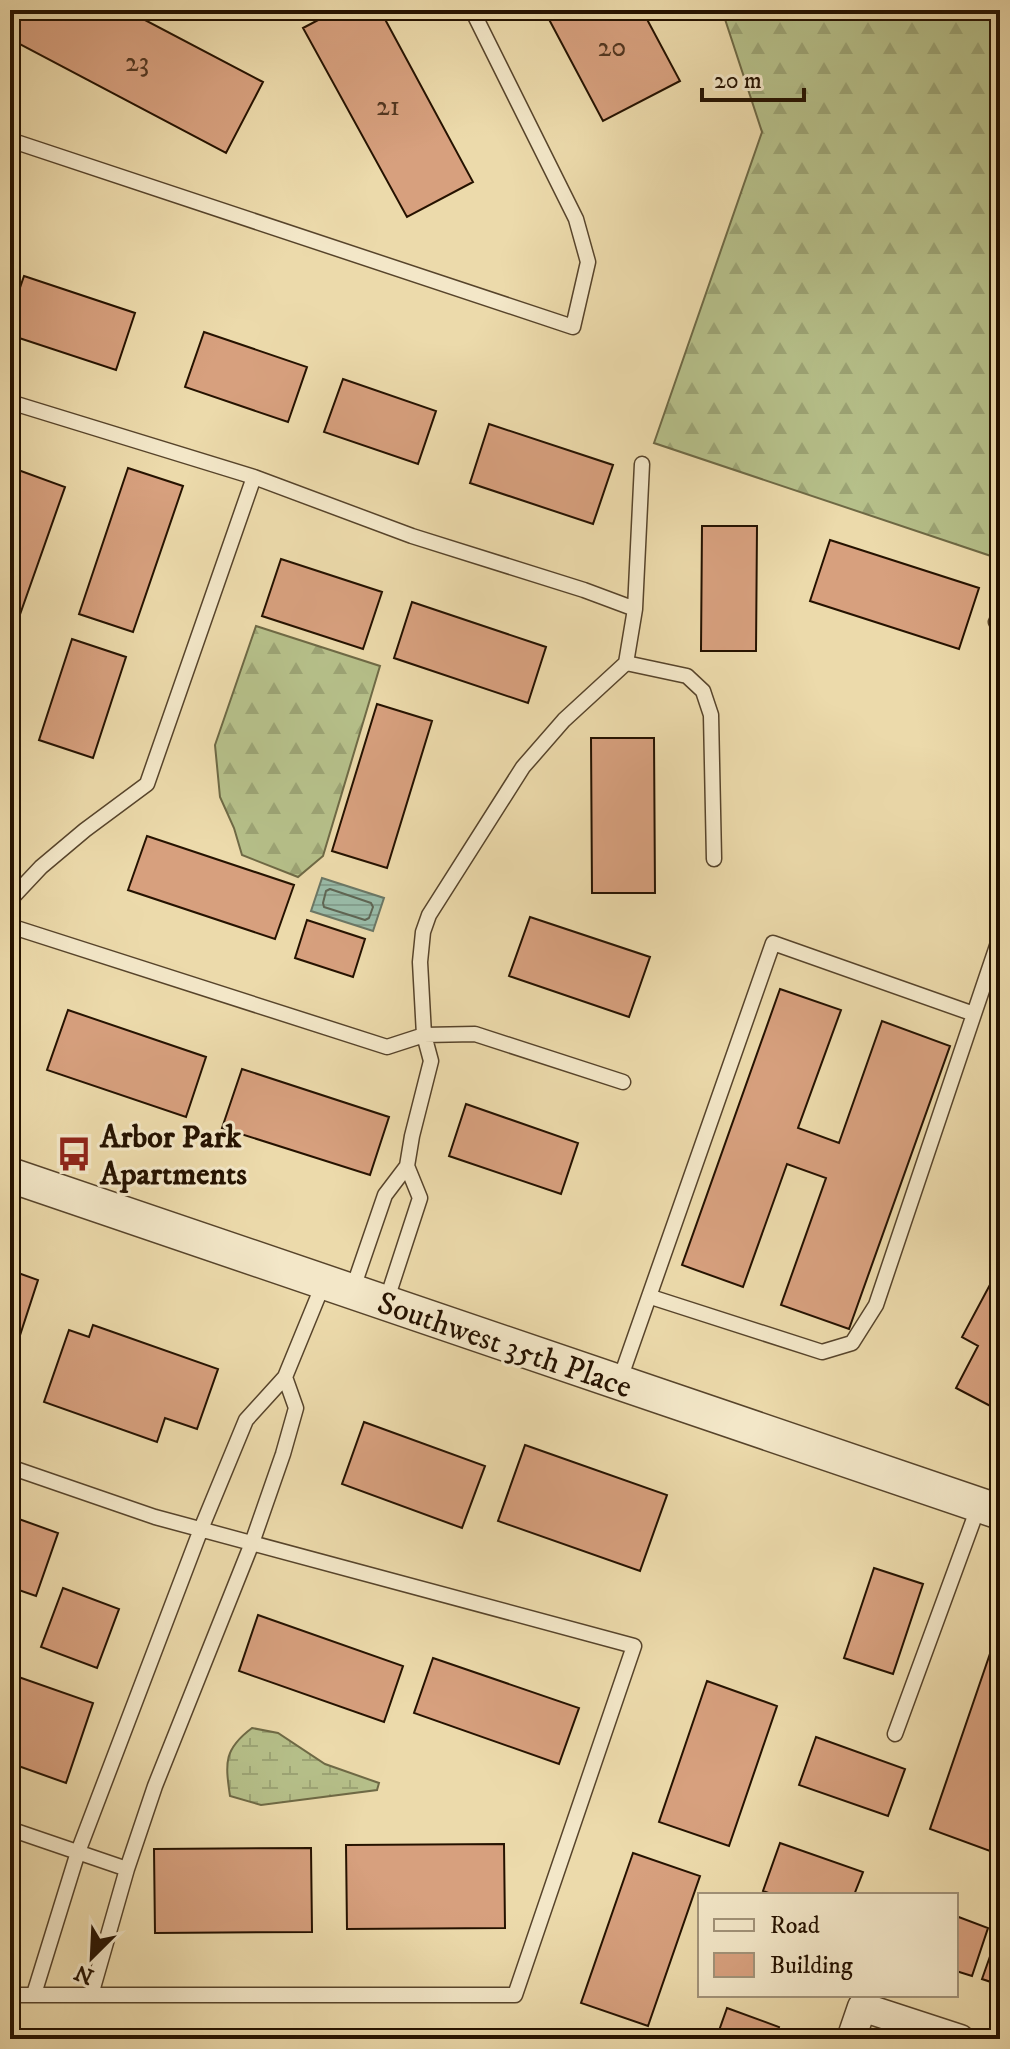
<svg xmlns="http://www.w3.org/2000/svg" width="1010" height="2049" font-family="'IM FELL DW Pica',serif">
	<style>
		.forest { fill: url(#forest-firs); stroke: #6e6945; stroke-width: 2 }
		.wetland { fill: url(#wetland-marsh); stroke: #6e6945; stroke-width: 2 }
		.water { fill: url(#water-rules); stroke: #6b7765; stroke-width: 2 }
		.lines { fill: none; stroke-linecap: round; stroke-linejoin: round }
		.shore { stroke: #5f6654; stroke-width: 2 }
		.building { fill: #d7a07e; stroke: #251200; stroke-width: 2 }
		.service-casing { stroke: #57442b; stroke-width: 17 }
		.minor-casing { stroke: #57442b; stroke-width: 31 }
		.tertiary-casing { stroke: #57442b; stroke-width: 37 }
		.service { stroke: #f3e7c8; stroke-width: 14 }
		.minor { stroke: #f3e7c8; stroke-width: 28 }
		.tertiary { stroke: #f3e7c8; stroke-width: 34 }
		.labels { text-anchor: middle; stroke-width: 6; stroke-linejoin: round; paint-order: stroke }
		.number-label { font-size: 28px; fill: #523620 }
		.poi-label { font-size: 32px; font-weight: bold; fill: #251200; stroke: #f3e7c8; text-anchor: start }
		.street-label { font-size: 32px; fill: #251200; stroke: #f3e7c8 }
	</style>
	<defs>
		<pattern id="forest-firs" width="22" height="20" patternUnits="userSpaceOnUse" patternTransform="scale(2)"><rect width="22" height="20" fill="#b6c08a"/><path d="M5 1l3.5 6h-7zM16 11l3.5 6h-7z" fill="#9ca475"/></pattern>
		<pattern id="wetland-marsh" width="20" height="14" patternUnits="userSpaceOnUse" patternTransform="scale(2)"><rect width="20" height="14" fill="#b6c08a"/><path d="M1 5h8M5 5V1M11 12h8M15 12V8" fill="none" stroke="#9ca475"/></pattern>
		<pattern id="water-rules" width="6" height="5" patternUnits="userSpaceOnUse" patternTransform="scale(2)"><rect width="6" height="5" fill="#99bba8"/><path d="M0 2.5h6" fill="none" stroke="#84a08f"/></pattern>
	</defs>
	<rect width="100%" height="100%" fill="#ecdaab"/>
	<filter id="stains"><feTurbulence type="fractalNoise" baseFrequency=".0025" numOctaves="4"/><feColorMatrix values="0 0 0 0 .2 0 0 0 0 .09 0 0 0 0 .02 0 0 0 .5 -.17"/></filter>
	<radialGradient id="worn" r=".72"><stop offset=".6" stop-color="#630" stop-opacity="0"/><stop offset="1" stop-color="#630" stop-opacity=".3"/></radialGradient>
	<path class="forest" d="M722,10H1000V559L654,443L762,132Z
		M256,626L380,666L323,856L298,877L242,855L234,828L220,797L215,745Z"/>
	<path class="wetland" d="M252,1728L278,1733L325,1764L379,1783L377,1790L261,1805L230,1796C225,1762 224,1749 252,1728Z"/>
	<path class="water" d="M322,878L384,898L373,931L311,911Z"/>
	<g class="lines">
		<path class="shore" d="M330,889L371,903L373,907L369,918L365,920L324,907L323,903L326,891Z"/>
	</g>
	<path class="building" d="M10,10H126L263,82L226,153L10,39Z
		M337,10H380L473,182L407,217L303,28Z
		M544,10H642L680,81L603,121Z
		M24,276L135,313L116,370L10,335V317Z
		M204,332L307,367L288,422L185,387Z
		M343,379L436,411L418,464L324,432Z
		M489,424L613,465L593,524L470,483Z
		M10,467L65,487L17,623L10,620Z
		M128,468L183,486L133,632L79,614Z
		M702,526H757L756,651H701Z
		M830,540L979,588L959,649L810,601Z
		M281,559L382,592L363,649L262,616Z
		M412,602L546,647L528,703L394,658Z
		M72,639L126,657L93,758L39,740Z
		M377,704L432,721L387,868L332,851Z
		M591,738H654L655,893H592Z
		M147,836L294,885L275,939L128,890Z
		M530,917L650,957L629,1017L509,976Z
		M307,920L365,939L353,977L295,958Z
		M780,989L841,1010L798,1128L839,1143L882,1021L950,1046L849,1329L781,1305L826,1178L787,1164L743,1287L682,1265Z
		M68,1010L206,1057L186,1117L47,1070Z
		M242,1069L389,1117L370,1175L222,1128Z
		M466,1104L578,1143L561,1194L449,1156Z
		M1000,1266V1411L956,1388L978,1346L962,1337Z
		M10,1270L38,1280L10,1366Z
		M93,1325L218,1369L197,1429L165,1418L157,1442L44,1402L69,1330L89,1337Z
		M364,1422L485,1466L462,1528L342,1484Z
		M525,1445L667,1495L640,1571L498,1521Z
		M16,1518L58,1533L36,1596L10,1587V1535Z
		M874,1568L923,1584L893,1674L844,1658Z
		M63,1588L119,1609L97,1668L41,1647Z
		M258,1615L403,1666L384,1722L239,1671Z
		M995,1639L1000,1641V1821L990,1851L930,1829Z
		M433,1658L579,1708L559,1764L414,1713Z
		M10,1674L93,1703L66,1783L10,1763Z
		M707,1681L777,1706L729,1846L659,1822Z
		M816,1737L905,1769L888,1816L799,1785Z
		M780,1843L863,1872L854,1895H774L763,1891Z
		M504,1844L505,1928L347,1929L346,1845Z
		M311,1848L312,1932L155,1933L154,1849Z
		M633,1853L700,1876L648,2026L581,2003Z
		M956,1916L988,1928L972,1976L956,1971Z
		M1000,1928V1985L982,1979Z
		M727,2008L779,2027L775,2039H716Z"/>
	<g class="lines">
		<g class="service-casing">
			<path id="service" d="M10,140L573,327L588,262L576,219L472,10
				M10,402L254,477L412,536L584,590L635,609
				M996,622L1000,623
				M626,663L687,676L703,691L711,715L714,859
				M10,900L41,867L85,830L147,784L254,477
				M10,926L387,1047L424,1035L475,1034L623,1082
				M974,1014L1000,937
				M352,1291L385,1195L407,1166L412,1136L431,1061L424,1035L420,962L423,932L429,915L523,767L564,720L626,663L635,609L642,464
				M386,1302L420,1198L407,1166
				M619,1382L773,943L974,1014L876,1305L852,1343L822,1352L651,1297
				M10,1467L155,1517L634,1646L515,1995H10
				M895,1734L979,1505
				M10,1829L127,1869
				M34,1994L78,1852L201,1529L246,1420L285,1377L324,1282
				M91,1995L127,1869L155,1786L252,1543L283,1454L296,1408L285,1377"/>
		</g>
		<g class="minor-casing">
			<path id="minor" d="M851,2039L862,2007L960,2039"/>
		</g>
		<g class="tertiary-casing">
			<path id="tertiary" d="M10,1175L1000,1512"/>
		</g>
		<use href="#service" class="service"/>
		<use href="#minor" class="minor"/>
		<use href="#tertiary" class="tertiary"/>
	</g>
	<defs>
		<g id="bus-bare" transform="scale(2.76)"><path d="M-5-6H5V4H4V6H2V4H-2V6H-4V4H-5ZM-3.5-4V0h7V-4ZM-3.5 1.2v1.5H-2V1.2ZM2 1.2v1.5H3.5V1.2Z" fill="#8f2418" stroke="#f3e7c8" stroke-width="2.5" paint-order="stroke"/></g>
	</defs>
	<g fill-rule="evenodd">
		<use href="#bus-bare" x="74" y="1154"/>
	</g>
	<g class="labels">
		<g class="number-label">
			<text x="612" y="56">20</text>
			<text x="137" y="71">23</text>
			<text x="388" y="115">21</text>
		</g>
		<g class="poi-label">
			<text x="100" y="1147">Arbor Park<tspan x="100" dy="37">Apartments</tspan></text>
		</g>
		<g class="street-label">
			<text transform="translate(505 1344) rotate(19)" y="11">Southwest 35th Place</text>
		</g>
	</g>
	<rect width="1010" height="2049" fill="none" stroke="#ecdaab" stroke-width="40"/>
	<rect x="12" y="12" width="986" height="2025" fill="none" stroke="#251200" stroke-width="4"/>
	<rect x="20" y="20" width="970" height="2009" fill="none" stroke="#251200" stroke-width="2"/>
	<rect x="698" y="1893" width="260" height="104" fill="#f3e7c8" stroke="#a19278" stroke-width="2"/>
	<rect x="714" y="1919" width="40" height="12" fill="#f3e7c8" stroke="#a19278" stroke-width="2"/>
	<text x="770" y="1933" font-size="24" fill="#251200">Road</text>
	<rect x="714" y="1953" width="40" height="24" fill="#d7a07e" stroke="#a19278" stroke-width="2"/>
	<text x="770" y="1973" font-size="24" fill="#251200">Building</text>
	<g transform="translate(92 1957) rotate(204)" stroke="#f3e7c8" stroke-width="6" paint-order="stroke">
	<path d="M0-6L14 30L0 20L-14 30Z" fill="#251200"/>
	<text y="-12" font-size="22" font-weight="bold" text-anchor="middle" fill="#251200">N</text>
	</g>
	<path d="M702 88v12h102v-12" fill="none" stroke="#251200" stroke-width="4"/>
	<text x="714" y="88" font-size="24" fill="#251200" stroke="#f3e7c8" stroke-width="6" paint-order="stroke">20 m</text>
	<rect width="100%" height="100%" filter="url(#stains)"/>
	<rect width="100%" height="100%" fill="url(#worn)"/>
</svg>
